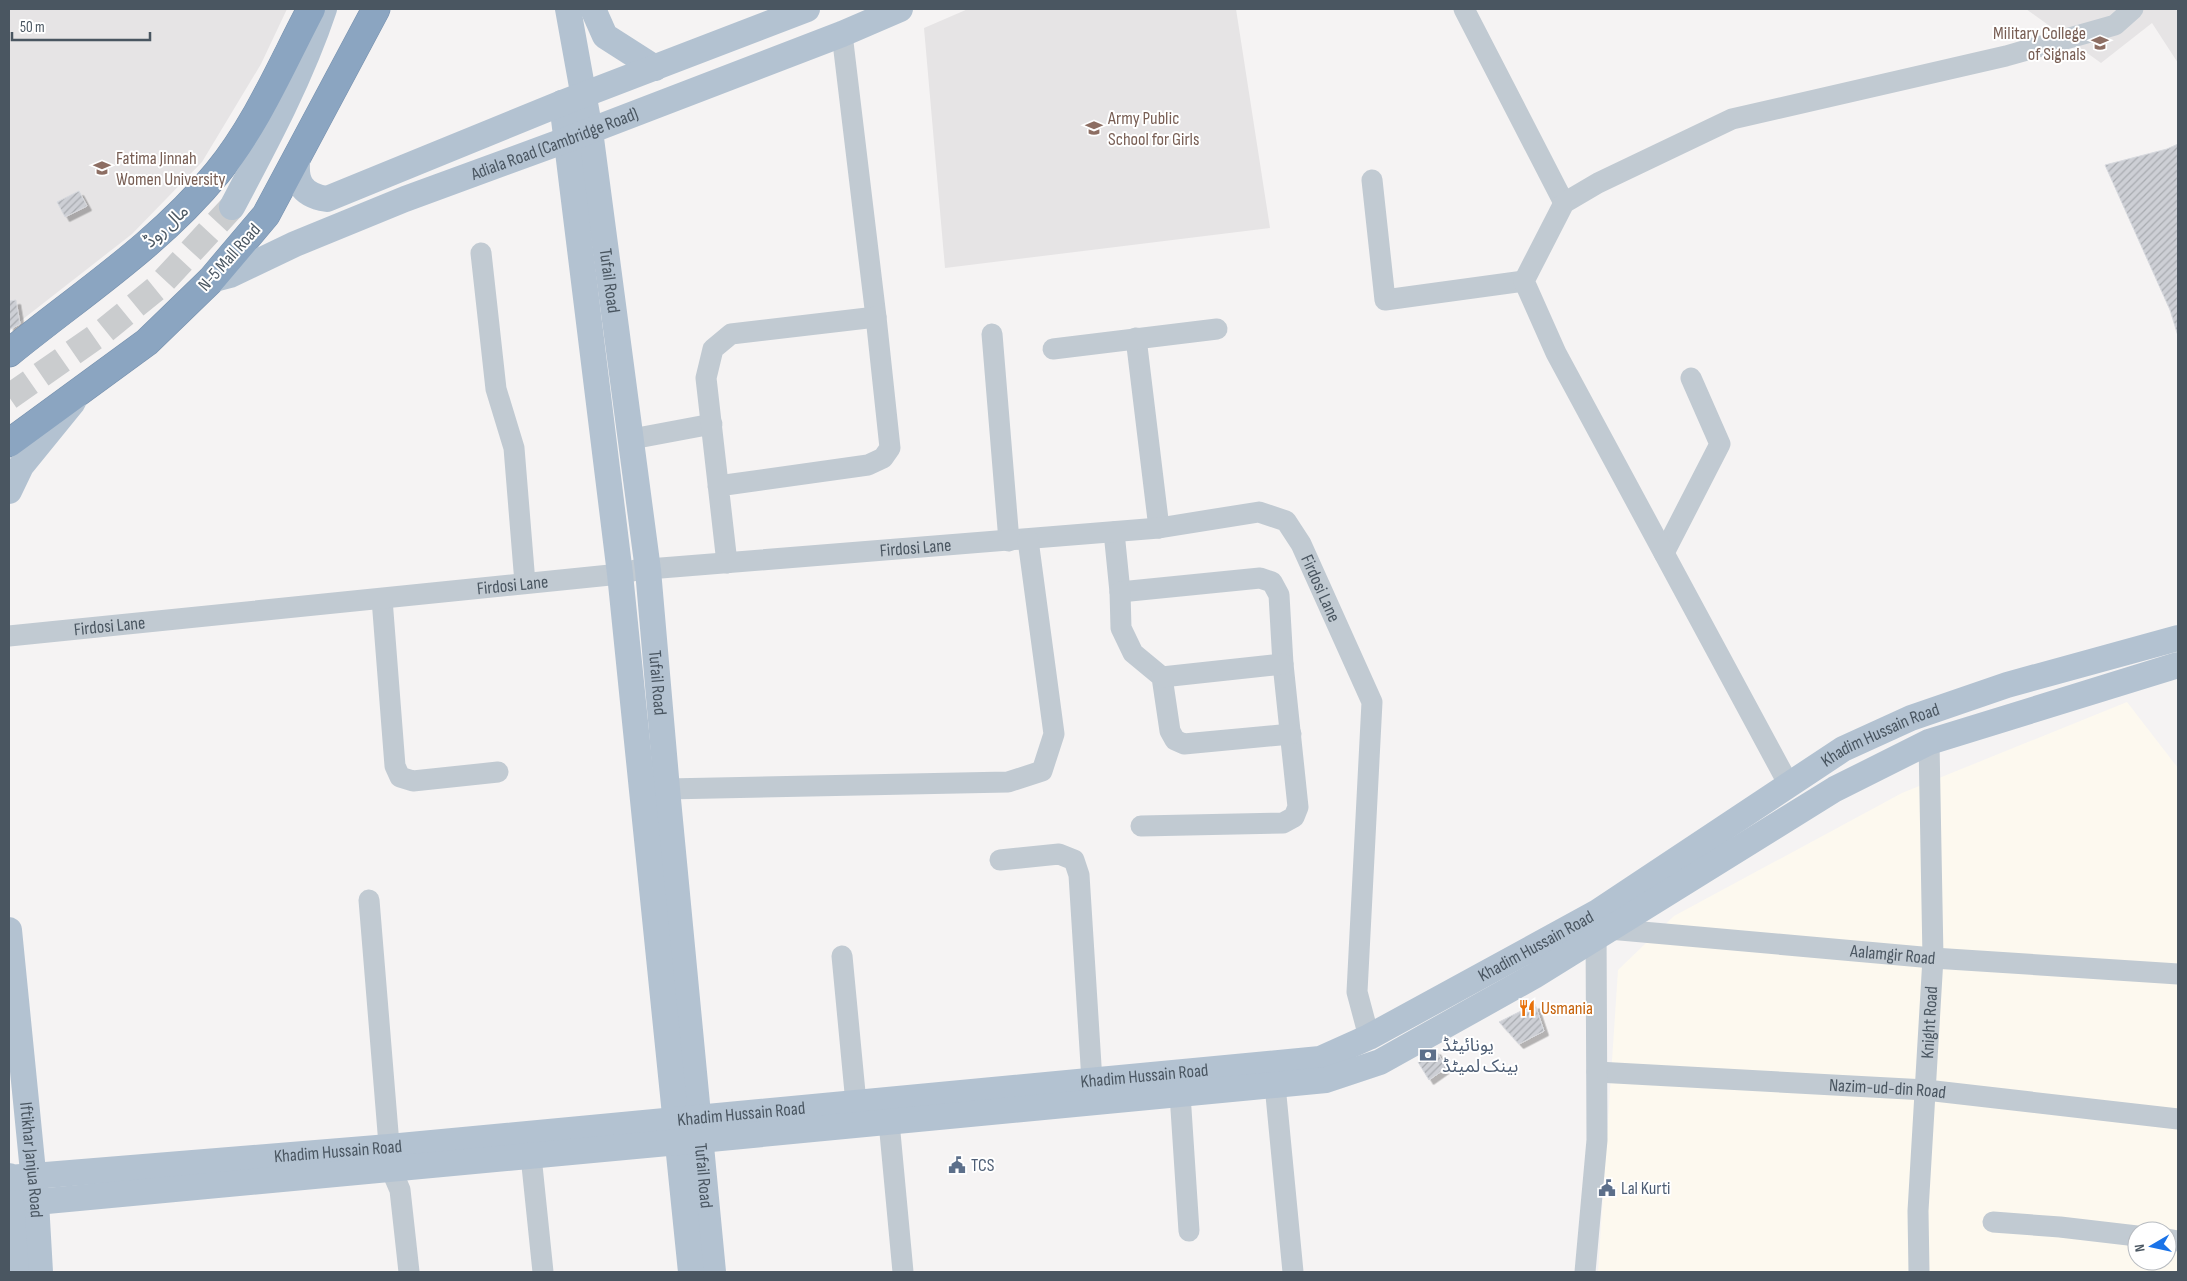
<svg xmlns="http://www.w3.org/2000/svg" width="2187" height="1281" font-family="'Sofia Sans Condensed','Noto Sans Arabic',sans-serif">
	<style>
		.commercial { fill: #fdf9ef; fill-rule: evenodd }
		.education { fill: #e6e4e5 }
		.building { fill: url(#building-hatch); stroke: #d7d9de; filter: url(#shadow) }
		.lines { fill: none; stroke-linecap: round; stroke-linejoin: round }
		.major-tunnel { stroke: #caccce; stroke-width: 26; stroke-dasharray: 26 13; stroke-linecap: butt }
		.highway-casing { stroke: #7690ad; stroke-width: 29 }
		.minor { stroke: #c1cad2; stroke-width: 21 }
		.major { stroke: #b3c2d1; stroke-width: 26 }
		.highway { stroke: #8ba5c1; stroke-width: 28 }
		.labels { text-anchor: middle; stroke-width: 4; stroke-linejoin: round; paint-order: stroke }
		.education-label { font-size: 18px; fill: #785e54; stroke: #fff; text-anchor: start }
		.street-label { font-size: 18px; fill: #4a5661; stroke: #fff }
		.food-label { font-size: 18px; fill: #c56008; stroke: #fff; text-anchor: start }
		.service-label { font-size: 18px; fill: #4e5e75; stroke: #fff; text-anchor: start }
	</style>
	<defs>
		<pattern id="building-hatch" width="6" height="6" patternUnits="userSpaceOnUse" patternTransform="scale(1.25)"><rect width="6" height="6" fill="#cdcfd5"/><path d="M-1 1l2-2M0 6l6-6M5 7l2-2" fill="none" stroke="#a8abb0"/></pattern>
		<filter id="shadow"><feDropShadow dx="4.5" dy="4.5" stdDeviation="0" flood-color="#0004"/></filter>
	</defs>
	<rect width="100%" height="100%" fill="#f5f3f3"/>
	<path class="commercial" d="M2127,702L2178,768V1272H1598L1618,970L1674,916L1902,793ZM2137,1231H2167V1261H2137Z"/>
	<path class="education" d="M9,9H287L261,64L202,162L132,234L9,330Z
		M968,9H1236L1270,228L945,268L924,28Z
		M2026,9H2178V63L2152,23L2101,63Z"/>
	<path class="building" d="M2178,144V336L2170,310L2105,165L2167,149Z
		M79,191L87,206L65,217L57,202Z
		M16,300L20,324L9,330V301Z
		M1535,1004L1544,1031L1519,1044L1499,1022Z
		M1436,1050L1446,1068L1429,1080L1418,1062Z"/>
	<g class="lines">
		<path class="major-tunnel" d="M9,397L104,331L158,287L232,207"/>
		<g class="highway-casing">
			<path id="highway" d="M9,353C80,295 158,245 217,173C257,124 282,64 311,9
				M9,443L147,342L211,280L266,215L376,9"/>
		</g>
		<g class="minor">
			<path d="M1464,9L1564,203"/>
			<path d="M842,34L876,317"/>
			<path d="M1372,180L1385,300L1524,281"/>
			<path d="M481,253L496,389L514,448L525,583"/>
			<path d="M992,334L1009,541"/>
			<path d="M1136,338L1159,528"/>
			<path d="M1053,349L1217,329"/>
			<path d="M632,439L712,424"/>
			<path d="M718,486L868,465L883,458L890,448L876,317L731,334L713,349L706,378L727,563"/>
			<path d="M1114,532L1120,592L1260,578L1272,582L1279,595L1283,664L1298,807L1294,817L1283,823L1141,826"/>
			<path d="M1664,553L1720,444L1691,378"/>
			<path d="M1120,592L1121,628L1133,653L1162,677L1170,731L1175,740L1184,744L1291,734"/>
			<path d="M382,599L395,766L400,777L413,781L498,772"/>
			<path id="s1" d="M9,636L620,574L636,570L1159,528L1259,512L1286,521L1301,544L1372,702L1357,992L1369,1037"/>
			<path d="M1162,677L1283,664"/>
			<path d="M1789,785L1556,353L1524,281L1564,203L1598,183L1732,119L2006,56L2115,25L2133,9"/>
			<path d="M667,789L1008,782L1042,771L1054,734L1028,540"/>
			<path d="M1000,860L1059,854L1074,860L1079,875L1092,1081"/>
			<path d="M369,900L391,1169L400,1190L409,1272"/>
			<path id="s2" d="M1609,929L1933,958L2178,974"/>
			<path d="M842,956L856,1103"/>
			<path id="s3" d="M1597,1072L1926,1090L2178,1119"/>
			<path d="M1275,1085L1293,1272"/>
			<path d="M1180,1094L1189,1231"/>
			<path d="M889,1122L903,1272"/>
			<path d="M531,1156L543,1272"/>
			<path d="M1993,1222L2060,1227L2137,1236"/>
			<path d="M2167,1239L2178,1241"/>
			<path d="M1585,1272L1597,1140L1596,924"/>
			<path id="s4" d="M1919,1272L1918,1211L1933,958L1929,742"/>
		</g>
		<g class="major">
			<path id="s5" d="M568,9L590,131L648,570L667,789L713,1272"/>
			<path d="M593,9L605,36L655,68"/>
			<path d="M562,103L620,574L691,1272"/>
			<path d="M298,155C294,180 300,195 327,199L562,103L807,9"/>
			<path d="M232,207C266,143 301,78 324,9"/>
			<path id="s6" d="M211,280L230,275L295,244L405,199L566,140L842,34L900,9"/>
			<path d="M9,491L21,466L73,402"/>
			<path id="s7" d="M9,930L36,1202L40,1272"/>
			<path d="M9,1176L16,1272"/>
			<path id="s8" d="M9,1178L389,1147L1320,1059L1369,1037L1596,913L1843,749L1911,718L2007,685L2178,638"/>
			<path d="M36,1202L700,1140L1326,1080L1380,1062L1534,976L1835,789L1929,742L2178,665"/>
		</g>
		<use href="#highway" class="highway"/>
	</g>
	<defs>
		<g id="university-bare" transform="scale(1.35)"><path d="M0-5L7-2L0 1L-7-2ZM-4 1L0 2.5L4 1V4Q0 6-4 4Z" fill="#8d6e63" stroke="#fff" stroke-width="2.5" paint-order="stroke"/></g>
		<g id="school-bare" transform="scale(1.35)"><path d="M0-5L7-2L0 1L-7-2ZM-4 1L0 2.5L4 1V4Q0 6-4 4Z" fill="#8d6e63" stroke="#fff" stroke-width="2.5" paint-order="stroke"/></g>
		<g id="restaurant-bare" transform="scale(1.35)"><path d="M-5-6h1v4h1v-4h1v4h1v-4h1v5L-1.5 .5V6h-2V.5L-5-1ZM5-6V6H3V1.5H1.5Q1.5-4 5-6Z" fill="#e8710a" stroke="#fff" stroke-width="2.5" paint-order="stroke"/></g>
		<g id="bank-bare" transform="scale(1.35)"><path d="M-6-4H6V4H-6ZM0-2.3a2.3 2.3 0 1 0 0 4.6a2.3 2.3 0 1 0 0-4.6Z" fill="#5c6f8a" stroke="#fff" stroke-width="2.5" paint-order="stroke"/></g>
		<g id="civic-bare" transform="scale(1.35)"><path d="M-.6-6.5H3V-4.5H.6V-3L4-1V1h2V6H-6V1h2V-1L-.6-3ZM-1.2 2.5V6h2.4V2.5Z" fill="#5c6f8a" stroke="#fff" stroke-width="2.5" paint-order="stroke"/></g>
	</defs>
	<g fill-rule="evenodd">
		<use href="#university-bare" x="2100" y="43"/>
		<use href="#school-bare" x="1094" y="128"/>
		<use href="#university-bare" x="102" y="168"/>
		<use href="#restaurant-bare" x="1527" y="1008"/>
		<use href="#bank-bare" x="1428" y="1055"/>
		<use href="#civic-bare" x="957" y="1165"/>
		<use href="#civic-bare" x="1607" y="1188"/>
	</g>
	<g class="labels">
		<g class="education-label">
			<text x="2086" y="39" text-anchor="end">Military College<tspan x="2086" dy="21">of Signals</tspan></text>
			<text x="1108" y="124">Army Public<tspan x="1108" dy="21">School for Girls</tspan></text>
			<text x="116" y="164">Fatima Jinnah<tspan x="116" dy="21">Women University</tspan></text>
		</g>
		<g class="street-label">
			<text dy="6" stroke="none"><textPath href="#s6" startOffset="370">Adiala Road (Cambridge Road)</textPath></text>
			<text transform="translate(166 226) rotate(-43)" y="6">مال روڈ</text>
			<text transform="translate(229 257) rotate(-48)" y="6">N-5 Mall Road</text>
			<text dy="6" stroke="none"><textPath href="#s5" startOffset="275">Tufail Road</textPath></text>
			<text dy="6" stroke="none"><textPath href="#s1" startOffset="911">Firdosi Lane</textPath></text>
			<text dy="6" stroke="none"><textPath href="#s1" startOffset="506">Firdosi Lane</textPath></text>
			<text dy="6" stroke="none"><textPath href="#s1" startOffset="1361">Firdosi Lane</textPath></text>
			<text dy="6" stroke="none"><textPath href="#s1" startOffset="101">Firdosi Lane</textPath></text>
			<text dy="6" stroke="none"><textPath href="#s5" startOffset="680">Tufail Road</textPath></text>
			<text dy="6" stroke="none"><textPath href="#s8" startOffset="1965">Khadim Hussain Road</textPath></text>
			<text dy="6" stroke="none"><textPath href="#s8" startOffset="1560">Khadim Hussain Road</textPath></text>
			<text dy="6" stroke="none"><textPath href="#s2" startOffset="285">Aalamgir Road</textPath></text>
			<text dy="6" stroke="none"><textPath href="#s4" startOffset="250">Knight Road</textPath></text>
			<text dy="6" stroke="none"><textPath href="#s8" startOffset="1140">Khadim Hussain Road</textPath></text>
			<text dy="6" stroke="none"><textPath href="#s3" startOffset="291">Nazim-ud-din Road</textPath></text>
			<text dy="6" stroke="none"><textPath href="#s8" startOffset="735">Khadim Hussain Road</textPath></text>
			<text dy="6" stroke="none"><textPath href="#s8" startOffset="330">Khadim Hussain Road</textPath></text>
			<text dy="6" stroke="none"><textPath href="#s7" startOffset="231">Iftikhar Janjua Road</textPath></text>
			<text dy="6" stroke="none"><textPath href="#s5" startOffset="1175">Tufail Road</textPath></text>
		</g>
		<g class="food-label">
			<text x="1541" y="1014">Usmania</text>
		</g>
		<g class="service-label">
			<text x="1442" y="1051">یونائیٹڈ<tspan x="1442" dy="21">بینک لمیٹڈ</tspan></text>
			<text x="971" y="1171">TCS</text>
			<text x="1621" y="1194">Lal Kurti</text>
		</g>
	</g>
	<rect width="2187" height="1281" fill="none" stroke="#4a5661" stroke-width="20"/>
	<g transform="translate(2152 1246) rotate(261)"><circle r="24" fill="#ffffff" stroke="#b7bbc0"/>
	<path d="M0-4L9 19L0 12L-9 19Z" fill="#1a73e8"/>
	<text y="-8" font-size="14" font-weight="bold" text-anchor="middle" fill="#4a5661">N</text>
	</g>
	<path d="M12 32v8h138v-8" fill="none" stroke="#4a5661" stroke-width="2.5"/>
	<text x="20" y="32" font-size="15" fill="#4a5661" stroke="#ffffff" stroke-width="4" paint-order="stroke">50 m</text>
</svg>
